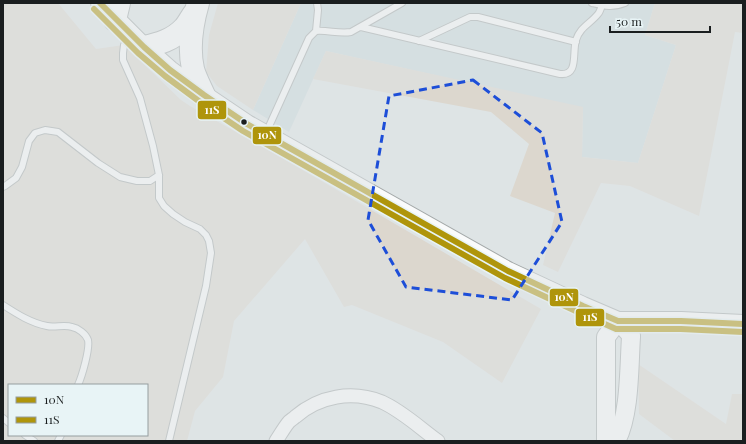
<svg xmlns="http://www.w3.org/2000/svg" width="746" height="444" font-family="'Playfair Display',serif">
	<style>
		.built { fill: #cbd9db }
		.green { fill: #dcd7ce; fill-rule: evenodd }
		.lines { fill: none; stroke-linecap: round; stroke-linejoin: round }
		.lane-casing { stroke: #a3a8a8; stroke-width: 8 }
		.street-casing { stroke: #a3a8a8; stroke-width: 15 }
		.secondary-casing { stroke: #a3a8a8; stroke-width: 20 }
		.highway-casing { stroke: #a3a8a8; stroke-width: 24 }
		.lane { stroke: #fafbfb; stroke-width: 6 }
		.street { stroke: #fafbfb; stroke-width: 13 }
		.secondary { stroke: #fafbfb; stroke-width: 18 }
		.highway { stroke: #fafbfb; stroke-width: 22 }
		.bus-1-casing { stroke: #e8f4f6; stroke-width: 9 }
		.bus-2-casing { stroke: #e8f4f6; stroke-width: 9 }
		.bus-1 { stroke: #af950b; stroke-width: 6 }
		.bus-2 { stroke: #af950b; stroke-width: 6 }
		.marked { fill: none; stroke: #1d4ed8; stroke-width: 3; stroke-dasharray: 8 5; stroke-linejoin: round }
		.bus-dot { fill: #1a1e1f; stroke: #e8f4f6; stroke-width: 1.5 }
		.line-badge { stroke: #e8f4f6; stroke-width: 1.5 }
		.badge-label { font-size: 11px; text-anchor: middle; font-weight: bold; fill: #fff }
	</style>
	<rect width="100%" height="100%" fill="#dee4e5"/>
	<path class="built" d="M301,3H655L645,35L676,45L638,163L582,157L583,108L326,51L289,132L253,110Z"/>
	<path class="green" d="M3,3H58L96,49L124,45L181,100L190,106L270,151L541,309L502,383L443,342L352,305L344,307L305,239L234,321L223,377L195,411L187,441H3ZM9,385H147V435H9Z
		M218,3H301L253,110L217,86L206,72L209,35Z
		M655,3H743V33L735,32L699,216L630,186L601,183L558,272L543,265L555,213L510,196L529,144L491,112L313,79L326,51L583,107L582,157L638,163L676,45L645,35Z
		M638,364L726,424L732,394H743V441H675L639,414Z"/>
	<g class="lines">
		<g class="lane-casing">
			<path id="lane" d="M592,3C605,6 612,8 625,3
				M361,27L560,74C579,76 572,53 576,40C580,27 590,24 598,14C600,12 601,8 602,5
				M316,31L318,10L317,3
				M129,36L124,45L123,53V60L140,98L153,146L159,175V198L164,206L173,214L185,222L200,229L206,235L209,241L211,253L206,286L169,441
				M419,41L470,17H478L576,42
				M266,133L309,38L316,31C328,30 339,34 351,32L402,3
				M3,187L5,186L16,178L22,167L29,141L35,133L45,130L58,132L98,163L120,177L137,181H150L159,175
				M3,305C17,314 31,323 47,326C55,328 64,324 72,327C78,328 86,334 88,340C90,349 82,376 78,385
				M3,418L9,423
				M25,435L34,441
				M58,441L61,435"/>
		</g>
		<g class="street-casing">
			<path id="street" d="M276,441C280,435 284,428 288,423C290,420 293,419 295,417C319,396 352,390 382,402C402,411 420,428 438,441"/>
		</g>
		<g class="secondary-casing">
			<path id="secondary" d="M100,3L144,47L170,70L204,95L247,124L508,271L583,306L618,321H681L743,324
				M606,441V337L618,321
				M616,441C630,416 629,367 631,337V335L618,321"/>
		</g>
		<g class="highway-casing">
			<path id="highway" d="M198,3C192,24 188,47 193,69C195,77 200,86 204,95
				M115,20L119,3
				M144,47C158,44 173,40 184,28C188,24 191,17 195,12"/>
		</g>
		<use href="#lane" class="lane"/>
		<use href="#street" class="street"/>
		<use href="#secondary" class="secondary"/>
		<use href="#highway" class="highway"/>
		<g class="bus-1-casing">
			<path id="bus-1" d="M100,3L144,47L170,70L204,95L247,124L508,271L583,306L618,321H681L743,324"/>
		</g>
		<g class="bus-2-casing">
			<path id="bus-2" d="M94,9L138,53L165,76L200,102L243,131L505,278L580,313L616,329H681L743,332"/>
		</g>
		<use href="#bus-1" class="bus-1"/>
		<use href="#bus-2" class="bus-2"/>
	</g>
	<path d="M0 0H746V444H0ZM473,80L542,133L562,222L512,300L406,287L368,220L389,96Z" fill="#dee4e5" fill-opacity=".55" fill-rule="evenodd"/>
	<path class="marked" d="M473,80L542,133L562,222L512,300L406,287L368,220L389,96Z"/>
	<circle class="bus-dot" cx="244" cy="122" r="3.5"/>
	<g class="line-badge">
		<rect x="197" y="100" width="30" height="20" rx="4" fill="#af950b"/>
		<rect x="252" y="126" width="30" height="19" rx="4" fill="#af950b"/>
		<rect x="549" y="288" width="30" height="19" rx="4" fill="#af950b"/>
		<rect x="575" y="308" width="30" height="19" rx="4" fill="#af950b"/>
	</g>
	<g class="badge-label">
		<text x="212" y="114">11S</text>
		<text x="267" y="139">10N</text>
		<text x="564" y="301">10N</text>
		<text x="590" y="321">11S</text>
	</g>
	<rect width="746" height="444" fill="none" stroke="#1a1e1f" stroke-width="8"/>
	<rect x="8" y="384" width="140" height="52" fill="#e8f4f6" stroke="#969ea0"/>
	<rect x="16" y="397" width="20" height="6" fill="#af950b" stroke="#969ea0"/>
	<text x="44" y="404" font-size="12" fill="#1a1e1f">10N</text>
	<rect x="16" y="417" width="20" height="6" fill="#af950b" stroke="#969ea0"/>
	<text x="44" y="424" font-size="12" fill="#1a1e1f">11S</text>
	<path d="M610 26v6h100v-6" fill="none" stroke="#1a1e1f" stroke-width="2"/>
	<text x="616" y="26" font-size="12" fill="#1a1e1f" stroke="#e8f4f6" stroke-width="3" paint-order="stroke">50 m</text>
</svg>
